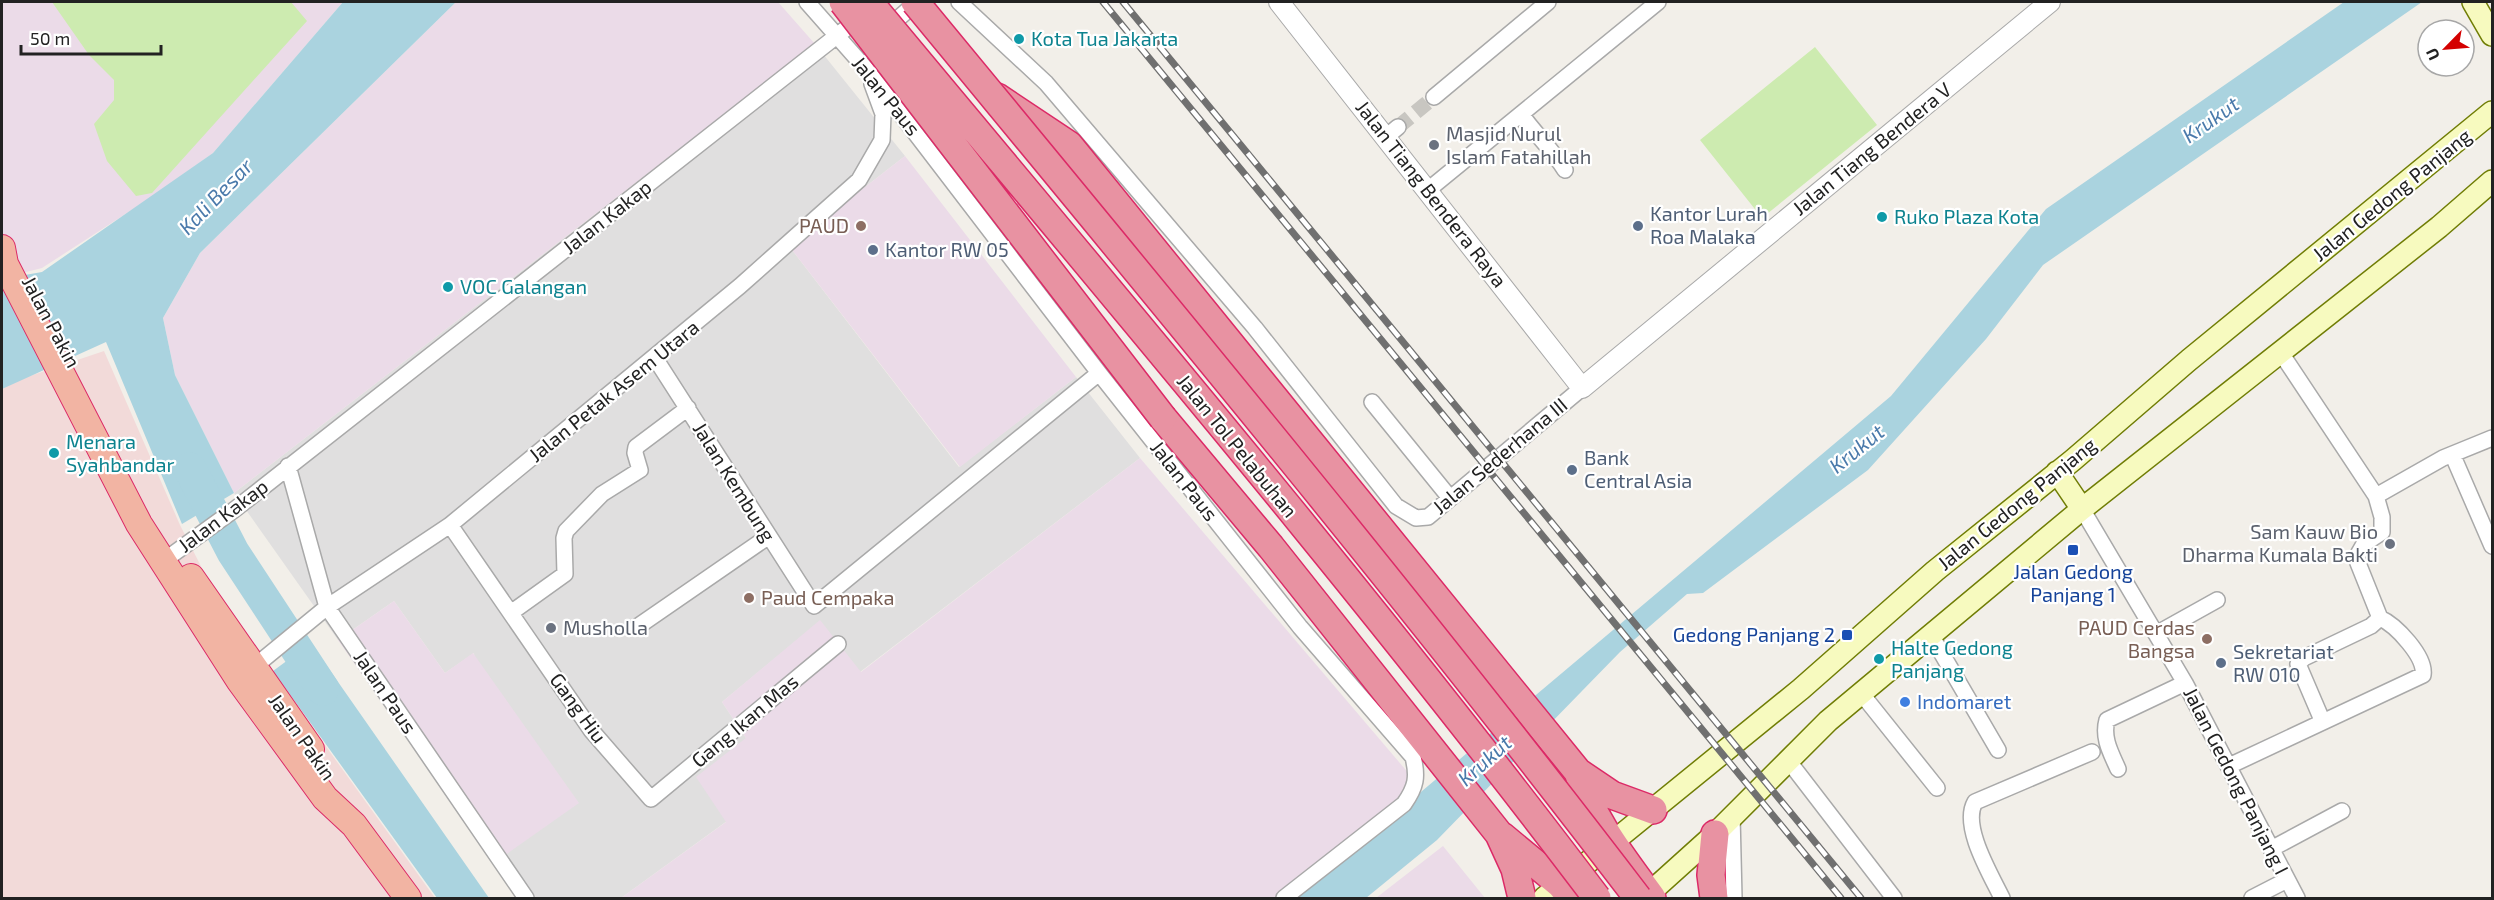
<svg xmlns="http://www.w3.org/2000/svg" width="2494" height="900" font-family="'Exo 2',sans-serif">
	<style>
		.residential { fill: #e0dfdf }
		.commercial { fill: #f2dad9 }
		.industrial { fill: #ebdbe8 }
		.grass { fill: #cdebb0 }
		.water { fill: #aad3df }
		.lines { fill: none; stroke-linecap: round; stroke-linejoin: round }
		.river { stroke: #aad3df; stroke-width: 33 }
		.minor-tunnel { stroke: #c8c6c1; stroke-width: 15; stroke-dasharray: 15 8; stroke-linecap: butt }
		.minor-casing { stroke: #a9a9a9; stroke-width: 18 }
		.tertiary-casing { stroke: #a9a9a9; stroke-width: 22 }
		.secondary-casing { stroke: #707d05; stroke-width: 24 }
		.trunk-casing { stroke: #dc2a67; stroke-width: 28 }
		.motorway-casing { stroke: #dc2a67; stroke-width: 30 }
		.minor { stroke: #fff; stroke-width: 15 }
		.tertiary { stroke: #fff; stroke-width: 20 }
		.secondary { stroke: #f7fabf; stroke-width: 21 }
		.trunk { stroke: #f2b4a3; stroke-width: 26 }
		.motorway { stroke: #e892a2; stroke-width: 27 }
		.rail-casing { stroke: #707070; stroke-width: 7 }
		.rail { stroke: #fff; stroke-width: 4.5; stroke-dasharray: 14; stroke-linecap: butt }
		.motorway-bridge-casing { stroke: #dc2a67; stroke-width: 30; stroke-linecap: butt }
		.motorway-bridge { stroke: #e892a2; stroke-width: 27 }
		.culture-dot { fill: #0f9aa8; stroke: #fff; stroke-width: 2 }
		.worship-dot { fill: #6b7280; stroke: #fff; stroke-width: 2 }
		.education-dot { fill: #8d6e63; stroke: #fff; stroke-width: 2 }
		.service-dot { fill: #5c6f8a; stroke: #fff; stroke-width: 2 }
		.transit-dot { fill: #1a4fb4; stroke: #fff; stroke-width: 2 }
		.shop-dot { fill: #3f7fe0; stroke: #fff; stroke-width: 2 }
		.labels { text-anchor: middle; stroke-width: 4.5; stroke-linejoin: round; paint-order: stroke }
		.culture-label { font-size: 20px; fill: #0d838f; stroke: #fff; text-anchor: start }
		.street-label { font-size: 20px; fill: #222; stroke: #fff }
		.worship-label { font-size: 20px; fill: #5b616d; stroke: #fff; text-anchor: start }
		.service-label { font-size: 20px; fill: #4e5e75; stroke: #fff; text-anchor: start }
		.education-label { font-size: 20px; fill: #785e54; stroke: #fff; text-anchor: end }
		.transit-label { font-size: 20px; fill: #164399; stroke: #fff }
		.shop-label { font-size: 20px; fill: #366cbe; stroke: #fff; text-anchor: start }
		.water-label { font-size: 21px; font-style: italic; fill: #4a7aab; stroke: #fff }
	</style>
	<rect width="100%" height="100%" fill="#f2efe9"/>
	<path class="residential" d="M815,44L905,156L789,246L959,467L1076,377L1140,458L860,672L820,621L722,702L746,738L727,821L621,898H522L494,863L474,653L445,673L394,601L338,640L234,493Z"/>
	<path class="commercial" d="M104,351L180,525L212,588L435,898H2V389L15,381Z"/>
	<path class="industrial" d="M2,2H343L213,153L144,202L42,268L2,278Z
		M456,2H778L815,44L234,493L175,375L163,318L200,253Z
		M905,156L1076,377L960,467L789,246Z
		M1140,458L1422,789L1291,898H621L726,822L696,777L746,738L722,702L820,620L861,672Z
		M394,601L445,673L473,653L579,803L494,863L338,640Z
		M1443,846L1485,898H1376Z"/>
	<path class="grass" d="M52,2H291L307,21L152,193L136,196L107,161L94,124L114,100V80L89,55Z
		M1815,47L1877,125L1762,218L1700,140Z"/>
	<path class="water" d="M343,2H456L200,253L163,318L175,375L234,493L182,524L106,342L2,389V279L42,272L213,153Z
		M2344,2H2422L2043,265L1986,339L1868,470L1703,593L1687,594L1620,652L1437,840L1366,898H1295L1891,396L2046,209Z
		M311,643L329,669L489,898H437L273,671Z"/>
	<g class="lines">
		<path class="river" d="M190,469L233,552L323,689"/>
		<path class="minor-tunnel" d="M1398,127L1434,97"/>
		<g class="minor-casing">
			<path id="minor" d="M807,2L867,70L1099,373L1300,627L1413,757C1418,777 1416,787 1404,804L1284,898
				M959,2L1046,83L1255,328L1396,506L1416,518L1428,517L1582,388
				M884,31L917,2
				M1434,97L1548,2
				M1521,114C1535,134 1552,149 1565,170
				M1386,137L1398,127
				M1428,190L1658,2
				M2281,353L2376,496L2382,517V532L2364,544L2356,558L2380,618L2371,626L2304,658L2298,664L2322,720
				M655,358L814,606L1099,373
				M1372,402L1450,498
				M2453,456L2492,546
				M288,466L327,607L526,898
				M2376,496L2443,458L2492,438
				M2082,509L2185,683L2297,898
				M450,525L591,730L651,799L838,644
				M162,562L234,510L862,16
				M512,612L565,574L564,538L566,531L602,494L640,470L635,453L636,447L688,408
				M637,627L769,536
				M2156,634L2217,600
				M1931,635L1998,750
				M254,667L327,607L450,525L740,286L859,180L882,140L883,114L872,84
				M1861,693L1937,788
				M1787,759L1894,898
				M2229,766L2423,675C2426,657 2396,625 2380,618
				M2118,769C2111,753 2102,738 2107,720L2185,683
				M1732,815L1734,898
				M2271,849L2342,811
				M2002,898C1991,875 1961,826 1975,802L2092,752
				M2252,898L2287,880"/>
		</g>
		<g class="tertiary-casing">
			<path id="tertiary" d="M1279,2L1582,388L2050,2"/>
		</g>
		<g class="secondary-casing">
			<path id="secondary" d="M2473,2L2492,35
				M2057,472L2082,509
				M1544,898L1801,689L1935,571L2073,460L2189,360L2492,112
				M1644,898L1715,834L1828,721L2082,509L2439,227L2492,181"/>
		</g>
		<g class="trunk-casing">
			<path id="trunk" d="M2,248L5,264L139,524L239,680L325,798L354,825L408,898
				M191,577L311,749"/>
		</g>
		<g class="motorway-casing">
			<path id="motorway" d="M997,97L1069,145L1578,772L1612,795L1653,810
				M1163,418L1271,547L1499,834L1515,869L1522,898
				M1578,772C1592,820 1623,858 1652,898
				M1502,836L1560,884L1572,898
				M1714,898L1711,875L1715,834"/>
		</g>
		<use href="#minor" class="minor"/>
		<use href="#tertiary" class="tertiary"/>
		<use href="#secondary" class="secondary"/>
		<use href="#trunk" class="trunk"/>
		<use href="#motorway" class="motorway"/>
		<g class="rail-casing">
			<path id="rail" d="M1103,2L1841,898
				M1123,2L1861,898"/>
		</g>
		<use href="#rail" class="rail"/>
		<g class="motorway-bridge-casing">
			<path id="motorway-bridge" d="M843,2L1163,418
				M869,2C1115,298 1365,591 1597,898
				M915,2C1159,298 1405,593 1638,898"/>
		</g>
		<use href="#motorway-bridge" class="motorway-bridge"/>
	</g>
	<g class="culture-dot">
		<circle cx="1019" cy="39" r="6"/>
		<circle cx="1882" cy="217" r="6"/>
		<circle cx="448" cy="287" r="6"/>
		<circle cx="54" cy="453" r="6"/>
		<circle cx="1879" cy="659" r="6"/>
	</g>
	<g class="worship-dot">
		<circle cx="1434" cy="145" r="6"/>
		<circle cx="2390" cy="544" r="6"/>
		<circle cx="551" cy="628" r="6"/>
	</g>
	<g class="education-dot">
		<circle cx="861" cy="226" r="6"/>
		<circle cx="749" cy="598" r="6"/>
		<circle cx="2207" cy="639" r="6"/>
	</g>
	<g class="service-dot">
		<circle cx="1638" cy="226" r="6"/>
		<circle cx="873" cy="250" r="6"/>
		<circle cx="1572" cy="470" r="6"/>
		<circle cx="2221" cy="663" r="6"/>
	</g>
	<g class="transit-dot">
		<rect x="2067" y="544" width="12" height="12" rx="3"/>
		<rect x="1841" y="629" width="12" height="12" rx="3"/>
	</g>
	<circle class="shop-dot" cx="1905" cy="702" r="6"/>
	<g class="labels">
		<g class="culture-label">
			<text x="1031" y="46">Kota Tua Jakarta</text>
			<text x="1894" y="224">Ruko Plaza Kota</text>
			<text x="460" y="294">VOC Galangan</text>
			<text x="66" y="449">Menara<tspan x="66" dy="23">Syahbandar</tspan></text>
			<text x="1891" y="655">Halte Gedong<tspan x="1891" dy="23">Panjang</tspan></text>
		</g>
		<g class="street-label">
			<text transform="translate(886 96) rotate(51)" y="7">Jalan Paus</text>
			<text transform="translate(1872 149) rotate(-39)" y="7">Jalan Tiang Bendera V</text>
			<text transform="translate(1431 194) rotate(52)" y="7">Jalan Tiang Bendera Raya</text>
			<text transform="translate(2392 195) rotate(-39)" y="7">Jalan Gedong Panjang</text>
			<text transform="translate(607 217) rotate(-38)" y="7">Jalan Kakap</text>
			<text transform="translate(51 322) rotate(62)" y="7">Jalan Pakin</text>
			<text transform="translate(614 391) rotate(-39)" y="7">Jalan Petak Asem Utara</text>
			<text transform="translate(1237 446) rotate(51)" y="7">Jalan Tol Pelabuhan</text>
			<text transform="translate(1500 456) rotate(-40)" y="7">Jalan Sederhana III</text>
			<text transform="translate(1184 481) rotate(52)" y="7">Jalan Paus</text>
			<text transform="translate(734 482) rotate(58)" y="7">Jalan Kembung</text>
			<text transform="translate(2017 504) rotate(-39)" y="7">Jalan Gedong Panjang</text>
			<text transform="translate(223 516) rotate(-37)" y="7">Jalan Kakap</text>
			<text transform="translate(385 692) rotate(56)" y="7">Jalan Paus</text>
			<text transform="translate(578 708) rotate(54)" y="7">Gang Hiu</text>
			<text transform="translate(745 721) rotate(-40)" y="7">Gang Ikan Mas</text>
			<text transform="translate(302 737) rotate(55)" y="7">Jalan Pakin</text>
			<text transform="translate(2236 781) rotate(63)" y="7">Jalan Gedong Panjang I</text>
		</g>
		<g class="worship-label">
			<text x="1446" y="141">Masjid Nurul<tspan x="1446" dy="23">Islam Fatahillah</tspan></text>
			<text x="2378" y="539" text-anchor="end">Sam Kauw Bio<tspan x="2378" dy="23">Dharma Kumala Bakti</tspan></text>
			<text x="563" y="635">Musholla</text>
		</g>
		<g class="service-label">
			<text x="1650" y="221">Kantor Lurah<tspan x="1650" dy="23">Roa Malaka</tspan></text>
			<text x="885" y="257">Kantor RW 05</text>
			<text x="1584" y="465">Bank<tspan x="1584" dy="23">Central Asia</tspan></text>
			<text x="2233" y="659">Sekretariat<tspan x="2233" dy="23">RW 010</tspan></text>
		</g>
		<g class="education-label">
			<text x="849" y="233">PAUD</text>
			<text x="761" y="605" text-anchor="start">Paud Cempaka</text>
			<text x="2195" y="635">PAUD Cerdas<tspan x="2195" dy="23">Bangsa</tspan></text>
		</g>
		<g class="transit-label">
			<text x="2073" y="579">Jalan Gedong<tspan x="2073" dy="23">Panjang 1</tspan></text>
			<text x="1835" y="642" text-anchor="end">Gedong Panjang 2</text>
		</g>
		<g class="shop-label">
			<text x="1917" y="709">Indomaret</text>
		</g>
		<g class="water-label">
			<text transform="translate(2211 120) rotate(-35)" y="7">Krukut</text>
			<text transform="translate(216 197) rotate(-46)" y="7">Kali Besar</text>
			<text transform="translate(1857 449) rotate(-39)" y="7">Krukut</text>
			<text transform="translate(1485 761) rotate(-42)" y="7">Krukut</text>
		</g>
	</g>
	<rect width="2494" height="900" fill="none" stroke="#222222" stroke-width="6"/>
	<g transform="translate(2446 48) rotate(245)"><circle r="28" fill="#ffffff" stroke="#a7a7a7" stroke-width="1.5"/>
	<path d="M0-4.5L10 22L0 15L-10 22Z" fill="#d40000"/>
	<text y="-9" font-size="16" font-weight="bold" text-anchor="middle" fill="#222222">U</text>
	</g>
	<path d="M21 45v9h140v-9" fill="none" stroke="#222222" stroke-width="3"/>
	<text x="30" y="45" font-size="18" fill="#222222" stroke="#ffffff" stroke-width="4.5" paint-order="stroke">50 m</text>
</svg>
